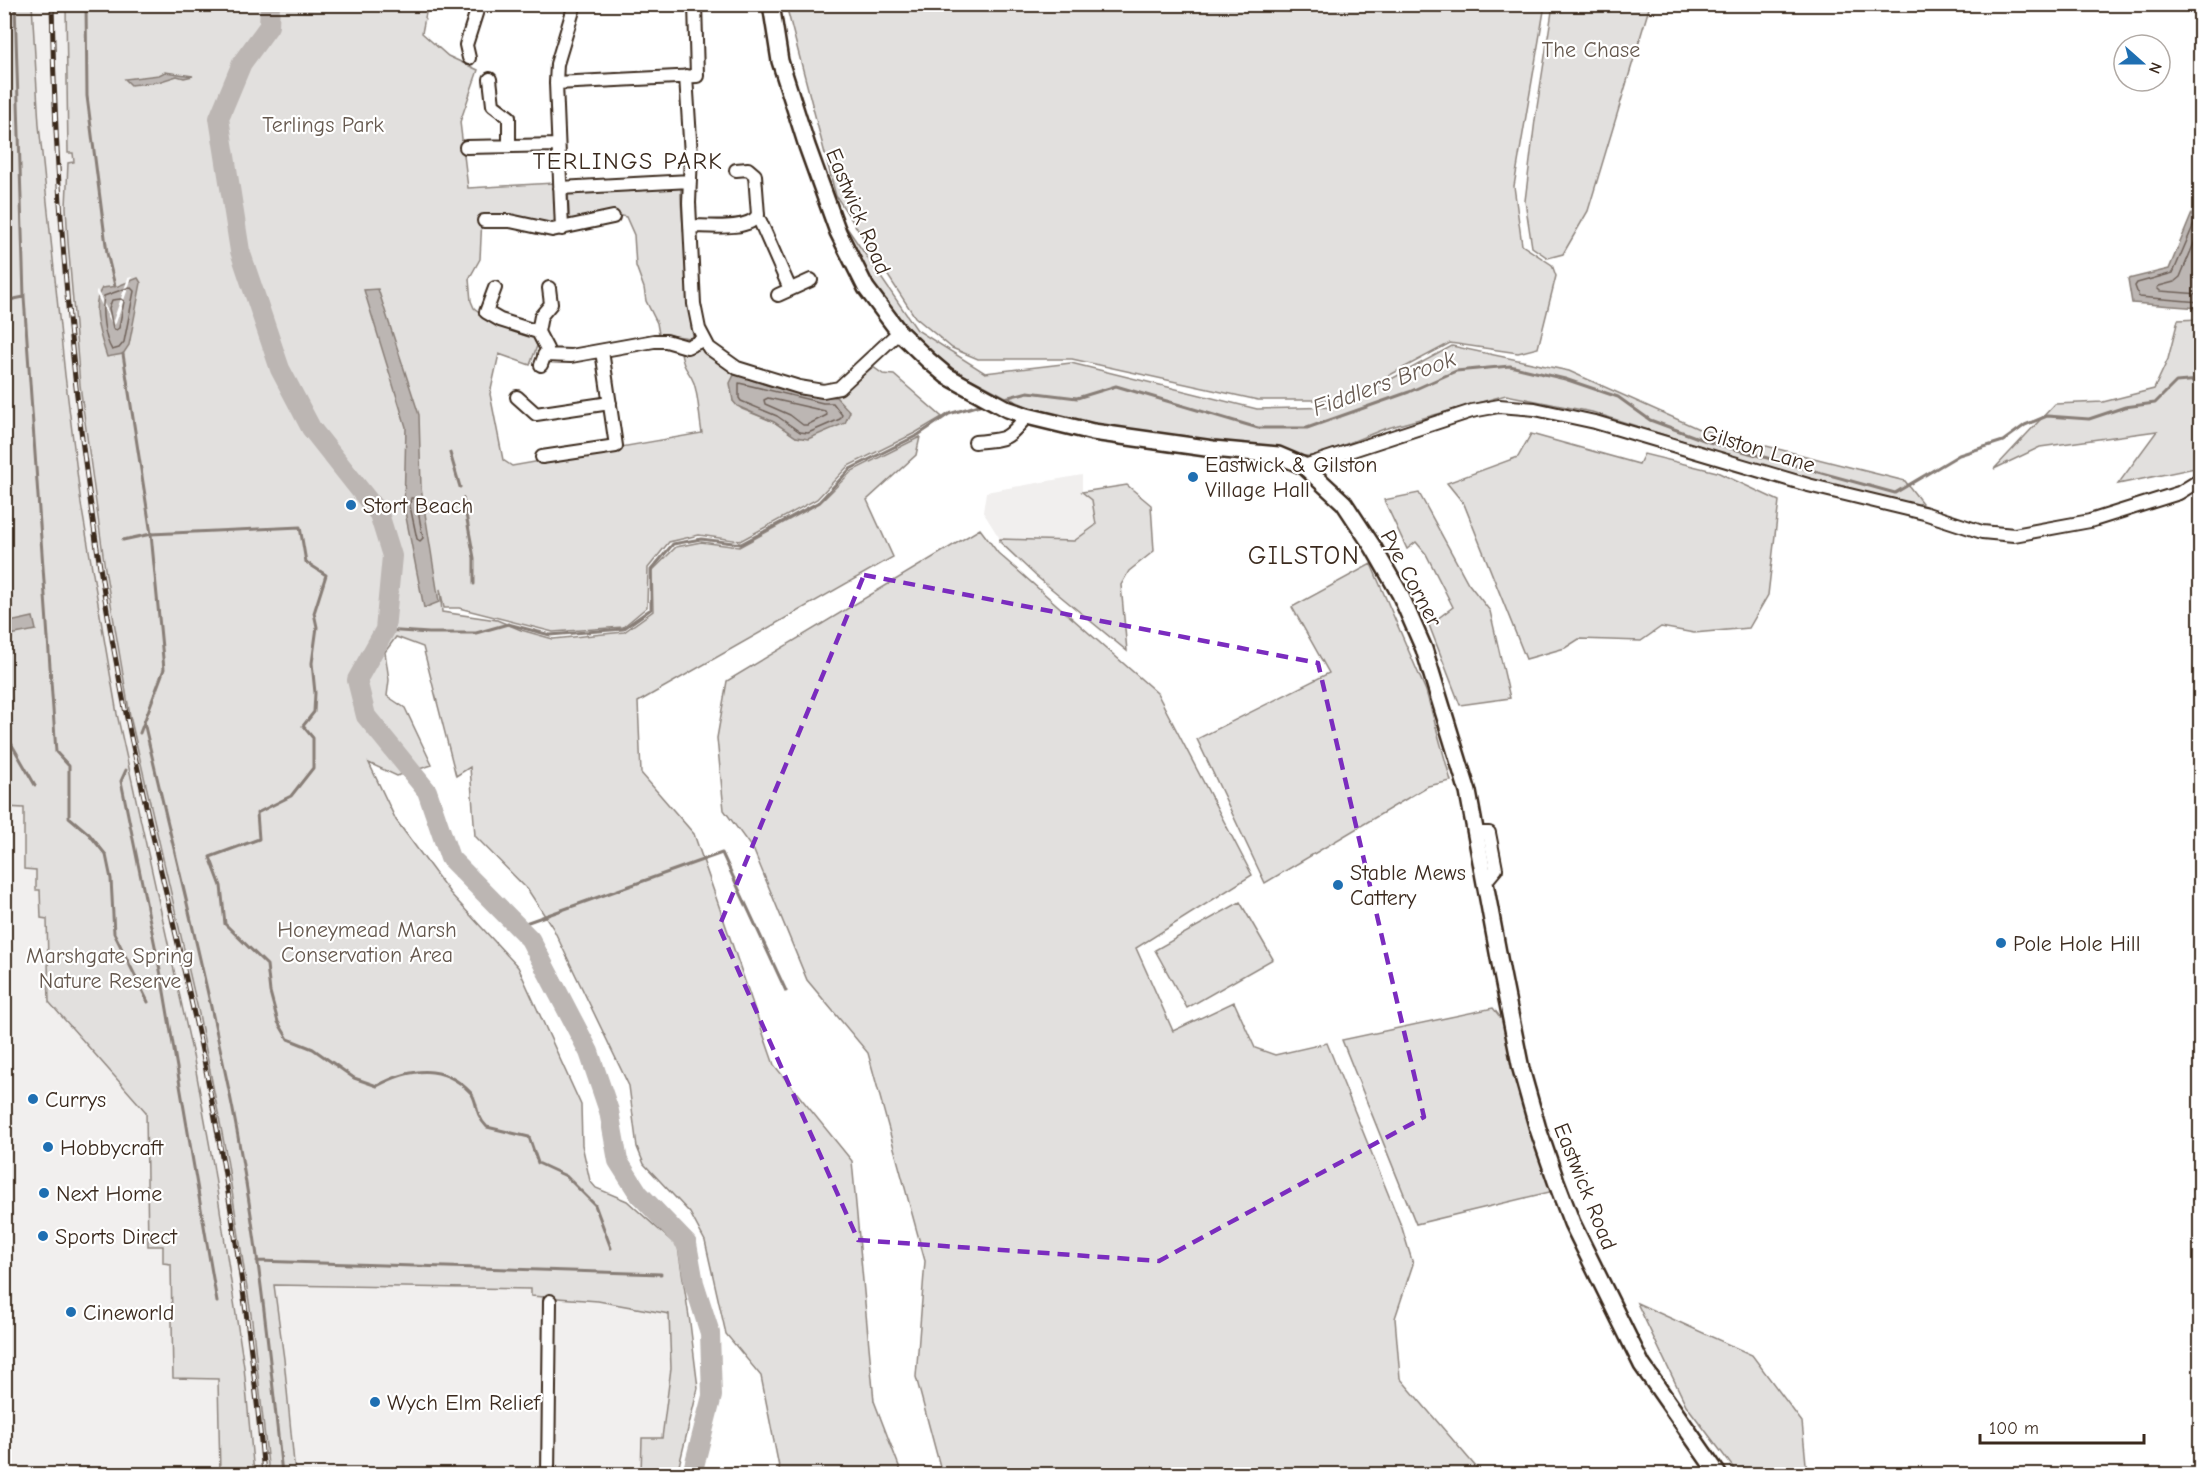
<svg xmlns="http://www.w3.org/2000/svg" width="2205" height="1479" font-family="'Comic Neue',sans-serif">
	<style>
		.built { fill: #f1efee }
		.green { fill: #e2e0de; stroke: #8e857e; stroke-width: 1.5; fill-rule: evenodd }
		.water { fill: #bcb6b3; stroke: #887e77; stroke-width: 1.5 }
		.pier { fill: #fff }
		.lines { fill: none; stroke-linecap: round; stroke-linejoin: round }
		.shore { stroke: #6f625a; stroke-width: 1.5 }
		.stream { stroke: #887e77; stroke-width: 3 }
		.river { stroke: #bcb6b3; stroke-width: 20 }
		.minor-casing { stroke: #3b2a1e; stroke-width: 16 }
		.tertiary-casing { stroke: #3b2a1e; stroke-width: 20 }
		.minor { stroke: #fff; stroke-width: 12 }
		.tertiary { stroke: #fff; stroke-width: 15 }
		.rail-casing { stroke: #3b2a1e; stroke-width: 5 }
		.rail { stroke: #fff; stroke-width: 3; stroke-dasharray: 9; stroke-linecap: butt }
		.marked { fill: none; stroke: #7b2cbf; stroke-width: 4.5; stroke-dasharray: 12 8; stroke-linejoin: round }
		.poi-dot { fill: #1f6fb2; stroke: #fff; stroke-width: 2 }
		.labels { text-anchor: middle; stroke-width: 4.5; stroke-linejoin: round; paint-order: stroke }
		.park-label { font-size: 22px; fill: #65584e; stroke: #fff }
		.street-label { font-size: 22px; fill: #3b2a1e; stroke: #fff }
		.poi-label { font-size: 22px; fill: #3b2a1e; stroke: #fff; text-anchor: start }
		.neighbourhood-label { font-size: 24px; letter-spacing: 1.5px; fill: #3b2a1e; stroke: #fff }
		.water-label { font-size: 24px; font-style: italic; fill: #685b52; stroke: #fff }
		.quarter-label { font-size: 26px; letter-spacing: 1.5px; fill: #3b2a1e; stroke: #fff }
	</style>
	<rect width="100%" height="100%" fill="#fff"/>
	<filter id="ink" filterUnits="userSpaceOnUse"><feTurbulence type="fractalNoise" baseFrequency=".0167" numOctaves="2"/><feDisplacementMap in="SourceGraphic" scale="12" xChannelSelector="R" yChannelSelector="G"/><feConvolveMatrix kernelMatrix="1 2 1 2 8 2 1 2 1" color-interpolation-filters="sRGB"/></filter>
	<g filter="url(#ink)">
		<path class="built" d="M32,5H66L68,152L73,153L74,163H68L66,183L68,242L80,385L92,481L130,716L199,1014L227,1159L252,1321L269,1474H254L244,1367L224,1230L194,1060L117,714L93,580L81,504L65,375L39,125Z
			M1082,475V492L1092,500L1096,525L1074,541L1000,539L983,512L986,492Z
			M4,807H24V869H36V889L40,890L41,918H47L49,1002L146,1112L148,1246H163L171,1263L173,1377L219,1379L220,1474H5Z
			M273,1285L531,1289V1296L598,1301L669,1314L671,1368L662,1438L642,1439L641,1474H295L284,1359Z"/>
		<path class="green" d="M32,4L39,125L65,375L81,504L117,714L194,1060L213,1164L244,1367L254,1474H220L218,1379L173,1378L171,1264L163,1263V1246H148L146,1112L49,1002L47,919L41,918L40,890H36V870L24,869V808L5,807L4,21L7,18L8,5Z
			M416,4L427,8L422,33L448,56L478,70L460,122L468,188L554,183L556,217L554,221L549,224C528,215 508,215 486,215L482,217L480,259L469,279L471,301L474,308L486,317L532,334L537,346L530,365L499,354L490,394L503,460L512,466L702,433C699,417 699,399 694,383C689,370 683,370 681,352L702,348L718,359L841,392L873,367L883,374L894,375L942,417L915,433L848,466L817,499L740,541L699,535L669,542L648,568L647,607L623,627L553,632L459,608H444L440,589L442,612L497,620L521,630L553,639L624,632L653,611L652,571L676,547L701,542L739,547L820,503L852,471L920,437L916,455L867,500L893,557L638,702L641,773L694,834L774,1065L852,1161L874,1401L902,1474H816L780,1472L761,1376L726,1334L705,1241L690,1213L644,1164L637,1147L629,1086L553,928L528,890L475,836L470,767L456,776L423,647L396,637L385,652L389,680L387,696L405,708L432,765L397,776L369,763L396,820L450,893L518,967L581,1105L582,1145L590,1181L596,1188L627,1201L678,1247L690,1323L698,1388L677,1474H641L642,1438H662L671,1368L669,1314L598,1301L531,1296V1289L274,1285L284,1359L295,1474H269L252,1321L227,1159L199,1014L130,716L105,569L80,385L68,242L66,207L68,163L74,162L73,153H68L66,5ZM736,373C760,385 808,398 836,397L796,437L774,422L742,409L733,401V390Z
			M786,5H1545L1514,186L1522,245L1552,265L1556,276L1538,348L1518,353L1450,343L1343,400H1258L1072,359H978L952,348L915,317L836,196Z
			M1553,5H1650L1588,211L1563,254L1548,258L1532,247L1525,201L1535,120Z
			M681,184C680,207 684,228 685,251C687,277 684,306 695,331L691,338L659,334L657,323L646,301L644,288L636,266L634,235L626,217L606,212L570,222L565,215H569L568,189Z
			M843,222L917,330L985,373L1071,363L1257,409L1340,407L1452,346L1569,371L1699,429L1905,481L1922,503L1905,511L1592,412L1506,395L1384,429L1316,456H1295L1077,429L1004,396L941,363L890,316Z
			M2200,319V467L2118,484L2157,431L2040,447L1994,469L2055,404L2103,402L2154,389L2168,359L2178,320Z
			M1531,434L1639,464L1644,454L1717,472L1779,501L1768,595L1749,628L1694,633L1661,627L1641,641L1579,639L1565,648L1526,659L1464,504L1447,483L1518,457Z
			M1127,485L1151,505L1154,551L1129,571L1121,585L1127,651L1036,576L999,541L1000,539L1074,541L1096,525L1092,500L1082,492Z
			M1419,493L1468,583L1490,611L1510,698L1460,705L1429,625L1453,607L1426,554L1416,542L1407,549L1384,500Z
			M980,529L998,553L1157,693L1252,875L1136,948L1173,1031L1234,1002L1255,1048L1275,1055L1327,1043L1402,1228L1413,1264L1395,1318L1400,1378L1482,1474H942L916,1377L925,1261L868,1053L807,980L754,851L724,810L717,738L727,681Z
			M1371,564L1426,691L1451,781L1428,786L1265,883L1197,739L1329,673L1292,607Z
			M1240,902L1273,959L1187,1008L1155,950Z
			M1493,1008L1513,1033L1558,1190L1416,1224L1342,1040Z
			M1637,1303L1752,1355L1802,1422L1807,1474H1738L1686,1405Z"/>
		<path class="water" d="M165,72L193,76L184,78L177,76L158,82L131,85L125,79L159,75Z
			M2200,194V308L2132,303L2128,279L2169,269Z
			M138,278L141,283L129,345L123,354L107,357C101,338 89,307 102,288L118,286Z
			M378,289L419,415L421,488L439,602L424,608L404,507L406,427L364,290Z
			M735,373C760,385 808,398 836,397L850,412L845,423L808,439L796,437L774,422L737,406L733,401L730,383Z
			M33,617L36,630L5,636V623Z"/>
		<path class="pier" d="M132,277L116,323L113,326L96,294V291L97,290L113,321L128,278Z"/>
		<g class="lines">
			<path class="shore" d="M2200,210L2173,273L2137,283L2135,286L2139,297L2200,302
				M2200,229L2180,277L2174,282L2159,286L2157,288L2160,291L2200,294
				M130,287L134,291L124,342L119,348L112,350C104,337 101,311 104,296Z
				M121,299L124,301L119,328L116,330L113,328L109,308L112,300Z
				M739,383L823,403H833L842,415L840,419L808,433L800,432L777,416L741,401L739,398Z
				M768,398L825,411L827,415L807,425H803L790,415L765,404L764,400Z
				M411,498H414L416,500L423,538L420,541L417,539L410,506Z"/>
			<path class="stream" d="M15,4L24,297L56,752L69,766V817L89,834L106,855L111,879L114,933L148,1002
				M86,4L87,96L107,253L115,286
				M4,301L24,297
				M123,354L151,534L164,669L140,733
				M1001,399L1028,392L1077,398L1116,386L1258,428H1307L1409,392L1456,371L1510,366L1565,379L1618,397L1650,420L1709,442L1895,493L1959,455L2003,441L2025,425L2047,416L2089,419L2125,407L2155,403L2176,382L2200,380
				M450,453L460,487
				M463,498L474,558V584
				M123,540L151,534L300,527L306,562L326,575L314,613L317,627L312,663L315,693L314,712L303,726L313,738V768L291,796L257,813L259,839L210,857L221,886L225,924L267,965L270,992L278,1022L288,1039L313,1049L354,1078L377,1086C410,1068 443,1063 471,1093C476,1099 476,1109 479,1115C481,1120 484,1124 487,1127L529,1137L538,1163L566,1176L595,1205L611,1248
				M385,630L429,633H476L508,624L550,635L623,629L651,609V570L673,544L701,539L741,544L819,502L850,469L918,435L949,414L986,403
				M144,722C170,835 199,948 223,1062C253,1198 268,1336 282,1474
				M4,731L35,785
				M126,770L121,781L162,980L217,1302
				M517,926L722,853L786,991
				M257,1261L661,1274"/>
			<path class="river" d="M270,4L269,26L242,63L219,118L240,251L280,369L311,428L379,514L392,556L385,630L357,680L366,716L427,791L450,858L530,939L589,1052L609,1111L618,1161L639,1194L687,1244L694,1283L710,1333L712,1396L692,1474"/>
			<g class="minor-casing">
				<path id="minor" d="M469,58L466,45L479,4
					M686,76L691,155L689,203L694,304L699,329L709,348L737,368L799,387L823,391L839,388L899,332
					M490,79L493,105L509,117V146
					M556,83L697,76L695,4
					M466,147L558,145
					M560,188L690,181
					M755,219L760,221L790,289
					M484,221H510L552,230L613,217
					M691,226C708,226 749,231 758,215L755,175L748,169L736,170
					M562,229L556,83L557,64L575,4
					M495,288L486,312L500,320L538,332L541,316L551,304L549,288
					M778,295L811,280
					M538,332L547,349L541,365
					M544,355L571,356L654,341H666L687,347L703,340
					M517,397L536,414L610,403
					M975,442C1006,439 1006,441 1027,416
					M542,457L616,446L602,351
					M1304,466L1472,411L1499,406L1535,409L1595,422L1808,485L1924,513L1982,532L2014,535L2090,521L2179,493L2200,480
					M1476,833H1489L1496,869L1486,881
					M548,1474L550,1301"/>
			</g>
			<g class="tertiary-casing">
				<path id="tertiary" d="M771,4L780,61L807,146L838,232L866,288L899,332L928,360L947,376L1007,409L1027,416L1093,432L1213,449L1278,455L1304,466L1344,503L1373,547L1400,594L1424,649L1468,792L1502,974L1521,1069L1538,1129L1556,1181L1572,1223L1642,1365L1718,1474"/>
			</g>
			<use href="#minor" class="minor"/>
			<use href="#tertiary" class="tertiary"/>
			<g class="rail-casing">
				<path id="rail" d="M52,4C56,233 78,463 121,688C145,813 178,936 204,1060C231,1197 252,1335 264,1474"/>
			</g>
			<use href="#rail" class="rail"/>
		</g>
	</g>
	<path class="marked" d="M864,575L1318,663L1424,1117L1159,1261L858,1240L719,927Z"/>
	<g class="poi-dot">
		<circle cx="1193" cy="477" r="6"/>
		<circle cx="351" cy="505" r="6"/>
		<circle cx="1338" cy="885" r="6"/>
		<circle cx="2001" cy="943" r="6"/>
		<circle cx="33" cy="1099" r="6"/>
		<circle cx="48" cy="1147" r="6"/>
		<circle cx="44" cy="1193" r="6"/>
		<circle cx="43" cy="1236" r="6"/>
		<circle cx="71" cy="1312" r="6"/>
		<circle cx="375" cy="1402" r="6"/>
	</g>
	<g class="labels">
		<g class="park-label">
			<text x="1591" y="57">The Chase</text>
			<text x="323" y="132">Terlings Park</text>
			<text x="367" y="937">Honeymead Marsh<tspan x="367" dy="25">Conservation Area</tspan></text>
			<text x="110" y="963">Marshgate Spring<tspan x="110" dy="25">Nature Reserve</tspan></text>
		</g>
		<g class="street-label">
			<text transform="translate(859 211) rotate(67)" y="8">Eastwick Road</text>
			<text transform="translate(1759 448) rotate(17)" y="8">Gilston Lane</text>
			<text transform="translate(1412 578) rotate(62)" y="8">Pye Corner</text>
			<text transform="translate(1586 1186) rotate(68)" y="8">Eastwick Road</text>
		</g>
		<g class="poi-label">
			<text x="1205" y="472">Eastwick &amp; Gilston<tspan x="1205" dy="25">Village Hall</tspan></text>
			<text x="363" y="513">Stort Beach</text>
			<text x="1350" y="880">Stable Mews<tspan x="1350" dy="25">Cattery</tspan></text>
			<text x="2013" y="951">Pole Hole Hill</text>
			<text x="45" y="1107">Currys</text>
			<text x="60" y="1155">Hobbycraft</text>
			<text x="56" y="1201">Next Home</text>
			<text x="55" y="1244">Sports Direct</text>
			<text x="83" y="1320">Cineworld</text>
			<text x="387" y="1410">Wych Elm Relief</text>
		</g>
		<g class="neighbourhood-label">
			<text x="628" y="169">TERLINGS PARK</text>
		</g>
		<g class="water-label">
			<text transform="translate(1384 383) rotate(-20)" y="8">Fiddlers Brook</text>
		</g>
		<g class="quarter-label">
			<text x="1304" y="564">GILSTON</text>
		</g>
	</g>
	<rect width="2205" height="1479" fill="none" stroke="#fff" stroke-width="24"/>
	<rect x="12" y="12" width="2181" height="1455" fill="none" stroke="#3b2a1e" stroke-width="2" filter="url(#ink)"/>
	<g transform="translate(2142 63) rotate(111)"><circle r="28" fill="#ffffff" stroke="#b1aaa5" stroke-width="1.5"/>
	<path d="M0-4.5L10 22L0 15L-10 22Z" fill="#1f6fb2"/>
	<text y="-9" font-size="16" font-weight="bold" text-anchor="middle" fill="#3b2a1e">N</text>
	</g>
	<path d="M1980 1434v9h164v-9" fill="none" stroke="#3b2a1e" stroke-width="3"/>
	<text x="1989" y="1434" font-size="18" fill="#3b2a1e" stroke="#ffffff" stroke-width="4.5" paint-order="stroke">100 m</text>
</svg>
